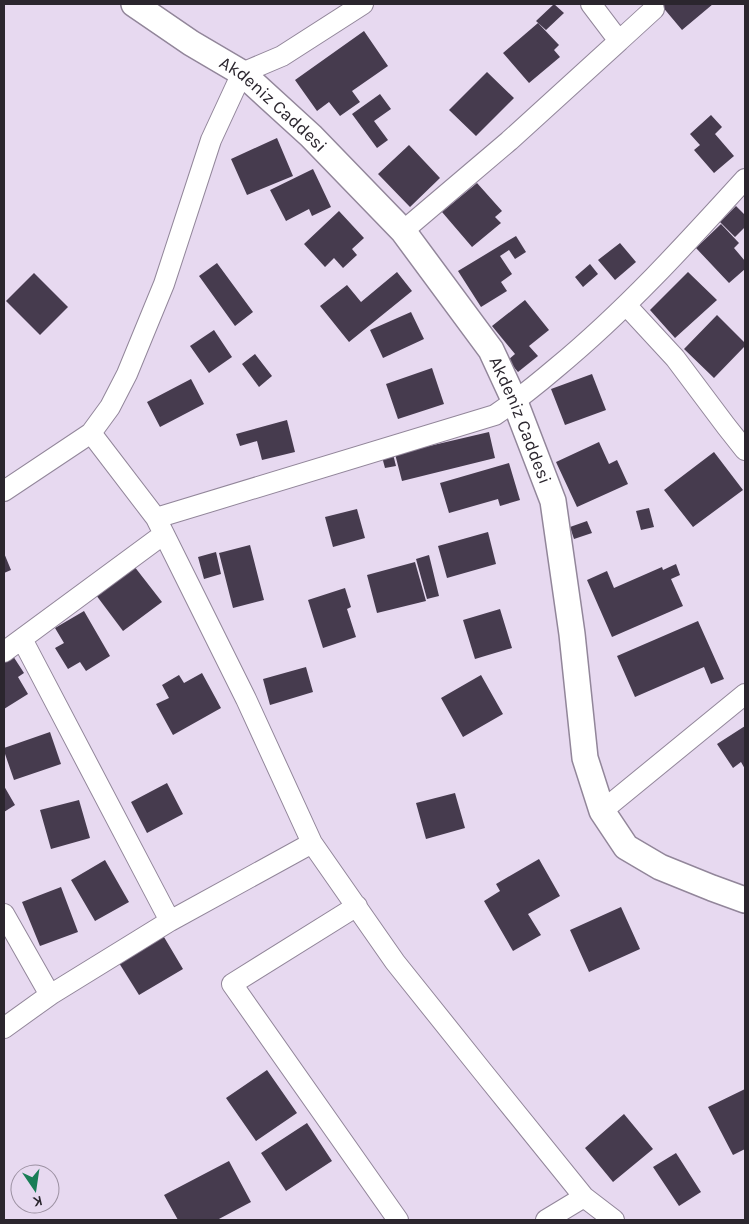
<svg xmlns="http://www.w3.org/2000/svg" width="749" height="1224" font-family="Karla,sans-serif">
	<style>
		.building { fill: #463b4e }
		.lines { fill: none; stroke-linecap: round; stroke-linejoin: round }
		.minor-casing { stroke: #92869a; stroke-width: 22 }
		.tertiary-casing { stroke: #92869a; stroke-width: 28 }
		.minor { stroke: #fff; stroke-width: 20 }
		.tertiary { stroke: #fff; stroke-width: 25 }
		.labels { text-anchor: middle; stroke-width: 5; stroke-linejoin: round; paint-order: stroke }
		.street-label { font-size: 18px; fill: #2b262e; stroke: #e7d9f0 }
	</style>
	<rect width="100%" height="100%" fill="#e7d9f0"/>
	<path class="building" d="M554,4L564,13L546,30L536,21Z
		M662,4H713L682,30L661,5Z
		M538,23L559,45L554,50L560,57L529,83L503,53Z
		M364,31L388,66L352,91L360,102L340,116L329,102L317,111L295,80Z
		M487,72L514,98L476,136L449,110Z
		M380,94L391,109L374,121L388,140L377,148L352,114Z
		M711,115L722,127L715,134L734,156L714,173L694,150L700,145L690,134Z
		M277,138L293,176L247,195L231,159Z
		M409,145L440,178L410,207L378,174Z
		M313,169L331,207L312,216L309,209L286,221L270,190Z
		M477,183L502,211L495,217L501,223L472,247L442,212Z
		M736,206L745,215V227L735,237L720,222Z
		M339,211L364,238L352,249L357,255L343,268L334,258L325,267L304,244Z
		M721,224L739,243L734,248L745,261V269L729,283L696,248Z
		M516,236L526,252L515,259L509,250L500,256L512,274L501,282L507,291L481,307L458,271Z
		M620,243L636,262L615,280L598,260Z
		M217,263L253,312L235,326L199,276Z
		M590,264L598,274L583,287L575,277Z
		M397,272L412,291L349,342L320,306L347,285L361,302Z
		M688,272L717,300L675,338L650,310Z
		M34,273L68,307L40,335L6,301Z
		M525,300L549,330L529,346L538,356L518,372L508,360L515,354L492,326Z
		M411,312L424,339L383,358L370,330Z
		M717,315L745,343V346L714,378L684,349Z
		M214,330L232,357L209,373L190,346Z
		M255,354L272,376L259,387L242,364Z
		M432,368L444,404L398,419L386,384Z
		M592,374L606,410L565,425L551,389Z
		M191,379L204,404L160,427L147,402Z
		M287,420L295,452L262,460L257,441L240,446L236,434Z
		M489,432L495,458L402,481L395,454Z
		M599,442L609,464L617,460L628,484L577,507L556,462Z
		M714,452L743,490L693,527L664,490Z
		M393,454L396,466L385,468L382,457Z
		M509,463L520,500L500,506L498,499L449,513L440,483Z
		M649,508L654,527L641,530L636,511Z
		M357,509L365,538L333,547L325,517Z
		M587,521L592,533L574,539L570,527Z
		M488,532L496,564L447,578L438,546Z
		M250,545L264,600L233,608L219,553Z
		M216,552L221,574L204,579L198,557Z
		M4,553L11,570L4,573Z
		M429,555L439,596L427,599L416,559Z
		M415,562L426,601L377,613L367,575Z
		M676,564L680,575L671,579L683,606L612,637L587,580L607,571L614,588L662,567L663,570Z
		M134,566L162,602L123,631L96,595Z
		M345,588L351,607L347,609L356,637L323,648L308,600Z
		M500,609L512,648L475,659L463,620Z
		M84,611L110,656L86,671L80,662L68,669L55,648L64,643L55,628Z
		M698,621L724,679L711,684L704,667L635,697L617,656Z
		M13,656L24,673L18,677L28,694L4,709V662Z
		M306,667L313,692L270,705L263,679Z
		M202,673L221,708L173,735L156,704L169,698L162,685L179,675L184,683Z
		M481,675L503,714L463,737L441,698Z
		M745,726V769L741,762L733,768L717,744Z
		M50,732L61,764L14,780L4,751V748Z
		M167,783L183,814L147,833L131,802Z
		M4,786L15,805L4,812Z
		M455,793L465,828L426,839L416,803Z
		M79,800L90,838L51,849L40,810Z
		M539,859L560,896L528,914L541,935L513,951L484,901L500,891L496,884Z
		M105,860L129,902L95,921L71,880Z
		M61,887L78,932L40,946L22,902Z
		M621,907L640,949L589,972L570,930Z
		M161,932L183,969L139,995L119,963Z
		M267,1070L297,1113L256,1141L226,1098Z
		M745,1089V1149L733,1155L708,1107Z
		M624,1114L653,1149L613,1182L585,1148Z
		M307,1123L332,1161L286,1191L261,1153Z
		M676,1153L701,1192L679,1206L653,1167Z
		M229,1161L251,1202L217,1220H178L164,1195Z"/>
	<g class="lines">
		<g class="minor-casing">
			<path id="minor" d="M619,41L654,9
				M403,231L509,141L619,41L591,4
				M626,305L675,358L726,426L745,450
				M91,433L156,518L246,699L312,843L395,962L483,1072L584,1197L614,1220
				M4,491L91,433L110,407L127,374L164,284L211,140L242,73L282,56L363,4
				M156,518L495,415C516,401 536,385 556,368C625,311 685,245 745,179
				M22,639L170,921
				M4,652L164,534
				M602,811L745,694
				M357,906L232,984L398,1220
				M4,914L50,995
				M4,1028L50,995L170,921L312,843
				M546,1220L584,1197"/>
		</g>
		<g class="tertiary-casing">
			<g id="tertiary">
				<path id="s1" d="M134,4L191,43L242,73L311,136L403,231L491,350L515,402L553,501L572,634L585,758L602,811L626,847L660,867L712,888L745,900"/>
			</g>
		</g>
		<use href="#minor" class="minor"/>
		<use href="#tertiary" class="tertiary"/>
	</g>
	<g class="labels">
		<g class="street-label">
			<text dy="6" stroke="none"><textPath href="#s1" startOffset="172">Akdeniz Caddesi</textPath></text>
			<text dy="6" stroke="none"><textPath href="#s1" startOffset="578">Akdeniz Caddesi</textPath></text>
		</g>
	</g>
	<rect width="749" height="1224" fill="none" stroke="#2b262e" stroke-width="10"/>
	<g transform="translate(35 1189) rotate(167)"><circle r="24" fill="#e7d9f0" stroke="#9c91a2"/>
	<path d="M0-4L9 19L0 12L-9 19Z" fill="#197d56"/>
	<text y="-8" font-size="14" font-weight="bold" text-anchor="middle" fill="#2b262e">K</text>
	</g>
</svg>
